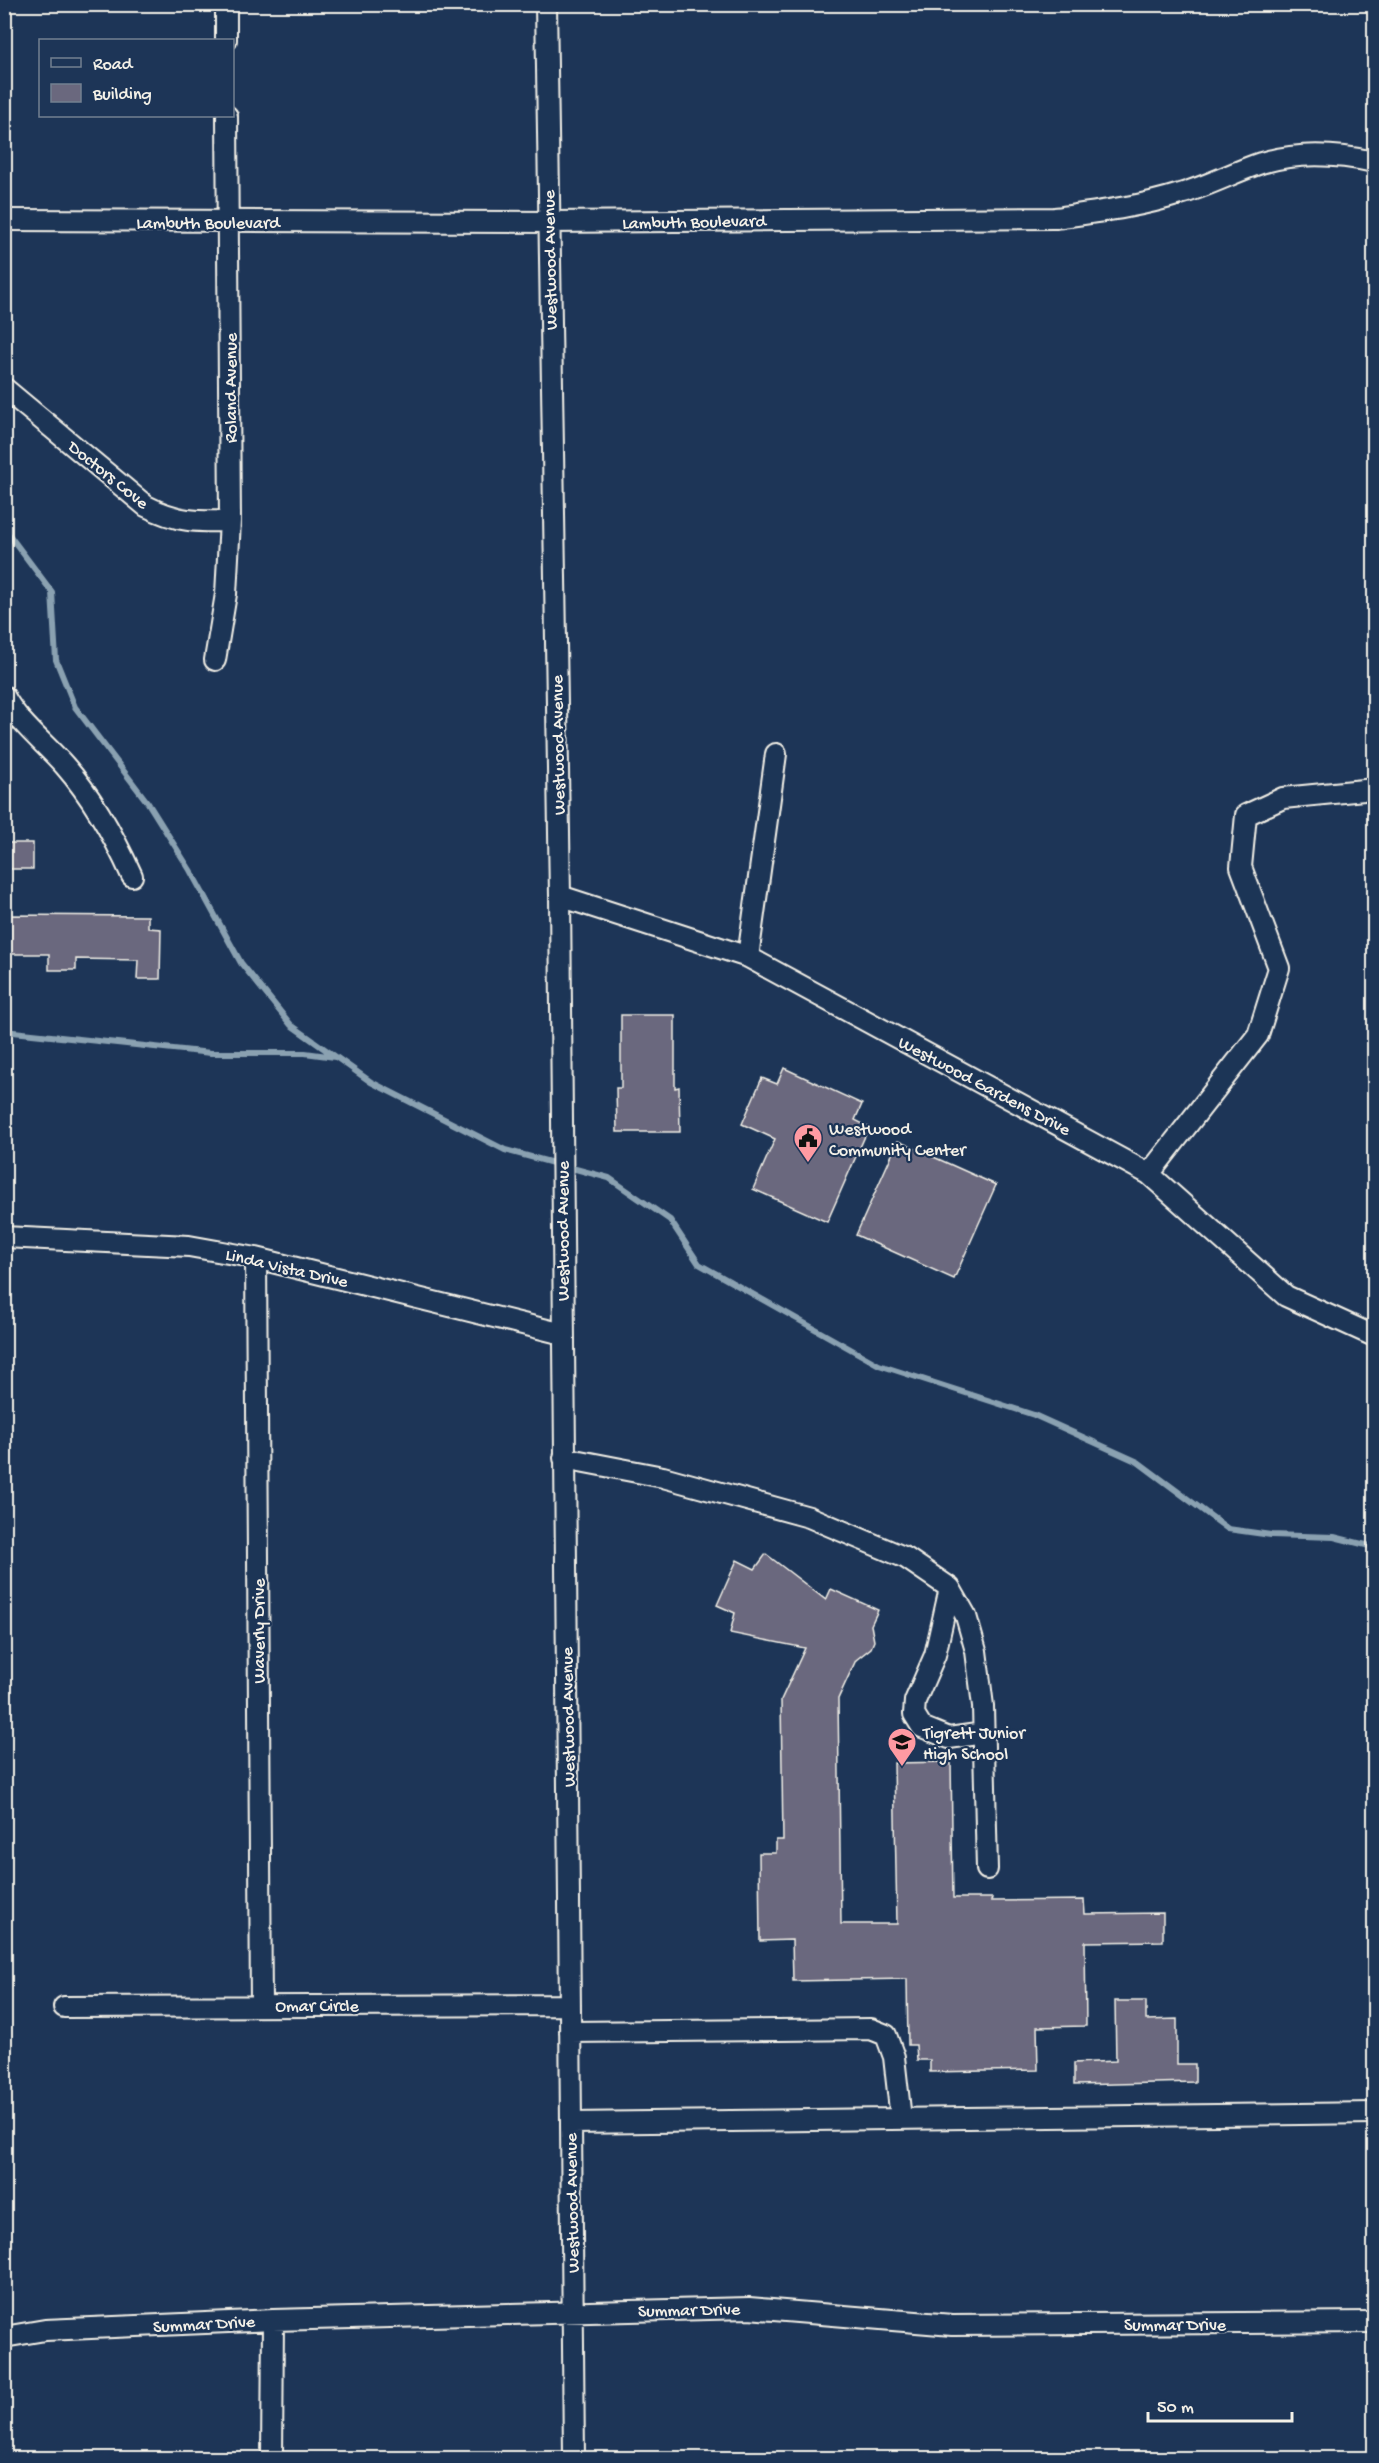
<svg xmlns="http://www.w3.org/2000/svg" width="1379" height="2463" font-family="'Gochi Hand',sans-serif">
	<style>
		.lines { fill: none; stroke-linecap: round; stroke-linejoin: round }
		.stream { stroke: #8aa1b1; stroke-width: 6 }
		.building { fill: #6a687e; stroke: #f4f1e8; stroke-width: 1.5 }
		.minor-casing { stroke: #f4f1e8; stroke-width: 24 }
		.minor { stroke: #1d3557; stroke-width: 20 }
		.labels { text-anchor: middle; stroke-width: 4.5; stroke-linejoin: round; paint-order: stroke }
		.street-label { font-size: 18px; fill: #f4f1e8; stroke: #1d3557 }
		.poi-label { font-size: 18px; fill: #f4f1e8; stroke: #1d3557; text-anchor: start }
	</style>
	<rect width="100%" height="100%" fill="#1d3557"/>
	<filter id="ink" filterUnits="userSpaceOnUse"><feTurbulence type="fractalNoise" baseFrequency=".0167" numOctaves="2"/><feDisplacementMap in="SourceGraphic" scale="12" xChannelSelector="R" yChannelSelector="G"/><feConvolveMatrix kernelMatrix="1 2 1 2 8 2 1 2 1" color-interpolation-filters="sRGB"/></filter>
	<g filter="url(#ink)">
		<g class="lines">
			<path class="stream" d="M4,528L52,592L56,660L75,707L148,803L190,870L241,963L291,1025L371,1082L505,1150L609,1178L670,1220L699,1264L879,1365L1034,1415L1138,1462L1228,1529L1271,1535L1334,1537L1374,1547
				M4,1031L211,1053H305L335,1057"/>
		</g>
		<path class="building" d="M4,843H33V869H4Z
			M4,915L148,916V928L161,929L160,979H137L138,960L76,959V970H49V954H4Z
			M621,1015H675V1088L679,1087L680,1132H617L616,1088H621Z
			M784,1068L862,1104L855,1120L869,1127L827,1222L753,1189L775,1139L742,1124L762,1078L777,1084Z
			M898,1141L996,1185L954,1279L856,1235Z
			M766,1554L826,1600L831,1589L878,1610L871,1625L874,1641L871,1648L856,1660L838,1699L841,1924H897L894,1763L951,1762L953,1898H992L991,1901L1084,1900L1085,1914L1163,1913V1941L1085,1942L1086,2026L1037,2027L1038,2070L930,2072V2060H917L916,2045H908L907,1979L793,1981L792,1940L760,1941L759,1853H776V1840H783L781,1700L805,1648L730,1633L735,1613L717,1605L737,1560L755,1569Z
			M1115,2001H1146V2020L1177,2019V2064H1195V2082L1074,2085V2063L1116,2061Z"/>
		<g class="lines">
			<g class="minor-casing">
				<path id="minor" d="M226,4V40
					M546,4L560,896L574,2458
					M4,220L548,222L1055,218C1097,212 1139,207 1180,194C1208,186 1234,172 1261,163C1298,152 1338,154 1374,162
					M4,388L146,506C177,522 197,522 230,521
					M215,660L226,594L230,521L227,116
					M4,696C19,724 44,742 65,766C94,799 114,836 132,876
					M560,896L748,957L1149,1174L1286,1296L1374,1336
					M748,957L776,754
					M1149,1174L1258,1035L1279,968L1241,867L1246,815L1283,798L1374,789
					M4,1237L189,1246L256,1258L563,1334
					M256,1258L261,2005
					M564,1458L663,1477L809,1517L906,1558L950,1588L966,1616L976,1651L983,1706L987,1869
					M950,1588L935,1655L915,1701L914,1714L922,1727L949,1738L984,1733
					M64,2007L570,2005
					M570,2032L871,2029L886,2035L894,2057L901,2119
					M571,2123L1374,2113
					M4,2337L45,2330L273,2320L749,2308L952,2325L1374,2322
					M272,2458L273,2320"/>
			</g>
			<use href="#minor" class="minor"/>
		</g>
	</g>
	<defs>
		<g id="civic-pin" transform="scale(1.5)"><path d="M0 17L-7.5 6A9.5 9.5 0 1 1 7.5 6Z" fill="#ff9aa2" stroke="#1d3557"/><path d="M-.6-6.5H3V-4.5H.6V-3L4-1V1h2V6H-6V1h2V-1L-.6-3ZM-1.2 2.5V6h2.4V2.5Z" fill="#111"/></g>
		<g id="school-pin" transform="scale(1.5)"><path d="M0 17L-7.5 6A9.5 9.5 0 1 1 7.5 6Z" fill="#ff9aa2" stroke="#1d3557"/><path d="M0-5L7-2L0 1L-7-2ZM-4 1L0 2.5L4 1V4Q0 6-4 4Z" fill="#111"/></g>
	</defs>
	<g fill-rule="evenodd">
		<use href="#civic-pin" x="808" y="1138"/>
		<use href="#school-pin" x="902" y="1742"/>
	</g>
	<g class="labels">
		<g class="street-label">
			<text transform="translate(694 221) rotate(-1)" y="6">Lambuth Boulevard</text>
			<text x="208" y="228">Lambuth Boulevard</text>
			<text transform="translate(549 260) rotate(-91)" y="6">Westwood Avenue</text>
			<text transform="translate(230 388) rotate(-90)" y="6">Roland Avenue</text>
			<text transform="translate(109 474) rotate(39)" y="6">Doctors Cove</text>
			<text transform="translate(557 745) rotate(-91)" y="6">Westwood Avenue</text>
			<text transform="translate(985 1085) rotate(28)" y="6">Westwood Gardens Drive</text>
			<text transform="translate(562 1231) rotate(-90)" y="6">Westwood Avenue</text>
			<text transform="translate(287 1267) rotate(13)" y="6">Linda Vista Drive</text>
			<text transform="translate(258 1631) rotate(-90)" y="6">Waverly Drive</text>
			<text transform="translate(567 1717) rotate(-91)" y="6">Westwood Avenue</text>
			<text x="317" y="2011">Omar Circle</text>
			<text transform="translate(571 2203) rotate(-91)" y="6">Westwood Avenue</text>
			<text transform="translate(689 2309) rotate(-1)" y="6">Summar Drive</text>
			<text transform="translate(204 2323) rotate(-3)" y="6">Summar Drive</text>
			<text x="1175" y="2330">Summar Drive</text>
		</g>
		<g class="poi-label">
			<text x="829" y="1134">Westwood<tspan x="829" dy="21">Community Center</tspan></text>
			<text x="923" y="1738">Tigrett Junior<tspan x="923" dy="21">High School</tspan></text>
		</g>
	</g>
	<rect width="1379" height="2463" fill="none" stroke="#1d3557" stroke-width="24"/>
	<rect x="12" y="12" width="1355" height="2439" fill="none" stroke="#f4f1e8" stroke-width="2" filter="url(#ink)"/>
	<rect x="39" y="39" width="195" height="78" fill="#1d3557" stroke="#738091" stroke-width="1.5"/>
	<rect x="51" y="58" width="30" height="9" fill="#1d3557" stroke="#738091" stroke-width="1.5"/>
	<text x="93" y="69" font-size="18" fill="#f4f1e8">Road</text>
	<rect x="51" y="84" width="30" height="18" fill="#6a687e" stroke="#738091" stroke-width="1.5"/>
	<text x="93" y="99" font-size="18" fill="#f4f1e8">Building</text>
	<path d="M1148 2412v9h144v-9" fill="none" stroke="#f4f1e8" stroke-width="3"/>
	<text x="1157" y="2412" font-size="18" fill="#f4f1e8" stroke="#1d3557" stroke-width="4.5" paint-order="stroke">50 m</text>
</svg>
